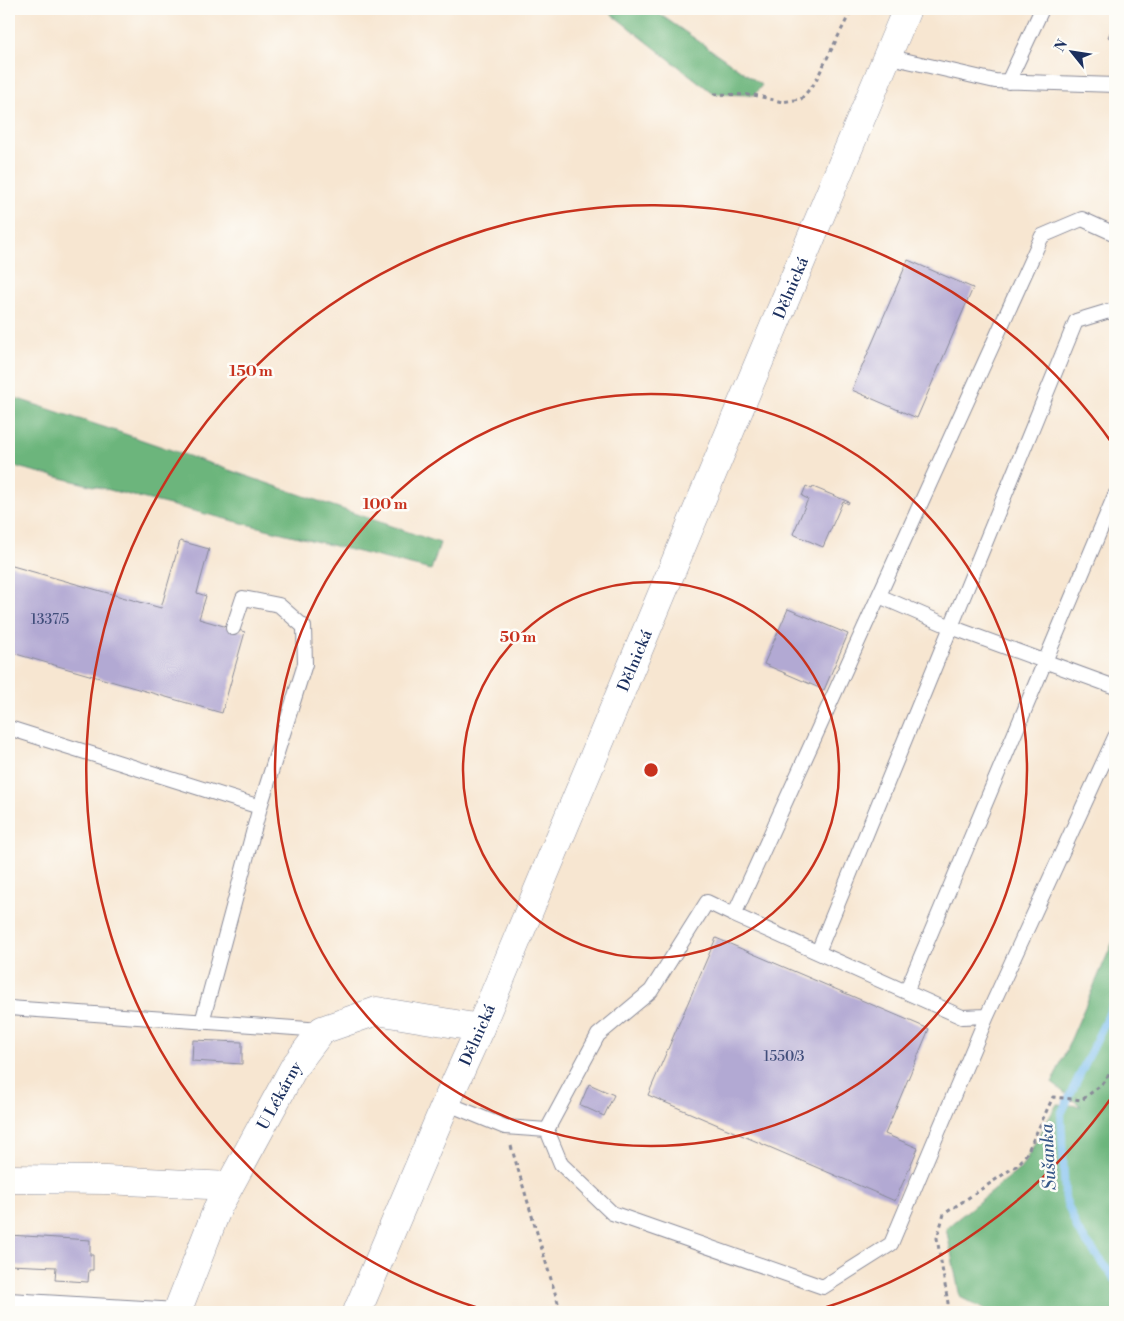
<svg xmlns="http://www.w3.org/2000/svg" width="1124" height="1321" font-family="'Libre Bodoni',serif">
	<style>
		.forest { fill: #6cb57c; stroke: #44726d }
		.lines { fill: none; stroke-linecap: round; stroke-linejoin: round }
		.stream { stroke: #78bcef; stroke-width: 8 }
		.building { fill: #b2a9d3 }
		.lane-casing { stroke: #898a98; stroke-width: 16 }
		.street-casing { stroke: #898a98; stroke-width: 29 }
		.secondary-casing { stroke: #898a98; stroke-width: 29 }
		.path { stroke: #898a98; stroke-width: 3; stroke-dasharray: 4 4; stroke-linecap: butt }
		.lane { stroke: #fff; stroke-width: 14 }
		.street { stroke: #fff; stroke-width: 28 }
		.secondary { stroke: #fff; stroke-width: 28 }
		.ring { fill: none; stroke: #c8321e; stroke-width: 2.5 }
		.labels { text-anchor: middle; stroke-width: 5; stroke-linejoin: round; paint-order: stroke }
		.number-label { font-size: 14px; fill: #414e7b }
		.street-label { font-size: 16px; fill: #1b2f5e; stroke: #fdfcf7 }
		.water-label { font-size: 18px; font-style: italic; fill: #37598a; stroke: #fdfcf7 }
		.centre { fill: #c8321e; stroke: #fdfcf7; stroke-width: 2.5 }
		.ring-label { font-size: 15px; text-anchor: middle; font-weight: bold; fill: #c8321e; stroke: #fdfcf7; stroke-width: 5; stroke-linejoin: round; paint-order: stroke }
	</style>
	<rect width="100%" height="100%" fill="#fdfcf7"/>
	<filter id="ink" filterUnits="userSpaceOnUse"><feTurbulence type="fractalNoise" baseFrequency=".02" numOctaves="2"/><feDisplacementMap in="SourceGraphic" scale="10" xChannelSelector="R" yChannelSelector="G"/><feConvolveMatrix kernelMatrix="1 2 1 2 8 2 1 2 1" color-interpolation-filters="sRGB"/></filter>
	<filter id="wash" filterUnits="userSpaceOnUse"><feTurbulence type="fractalNoise" baseFrequency=".0096" numOctaves="4" result="noise"/><feDisplacementMap in="SourceGraphic" scale="20" xChannelSelector="R" yChannelSelector="G"/><feGaussianBlur stdDeviation="1.12" result="paint"/><feColorMatrix in="noise" values="0 0 0 0 0 0 0 0 0 0 0 0 0 0 0 0 0 1.4 0 .05"/><feComposite in="paint" operator="in"/></filter>
	<g filter="url(#wash)">
		<rect width="100%" height="100%" fill="#f7e6d1"/>
		<path class="forest" d="M605,9H652L762,85L754,95L714,94Z
			M9,396L125,434L440,543L431,570L9,465Z
			M1115,937V1312H989L960,1297L946,1228L1021,1168L1057,1104L1081,1106L1052,1083Z"/>
		<g class="lines">
			<path class="stream" d="M1115,1001L1061,1114L1065,1198L1078,1231L1115,1279"/>
		</g>
		<g id="blocks">
			<path class="building" d="M1115,22V40L1108,37Z
				M908,260L973,288L917,418L852,390Z
				M806,486L812,489L813,487L849,502L848,504L843,501L823,547L793,534L808,499L802,496Z
				M180,541L209,549L197,593L206,596L199,619L245,632L222,713L9,652V565L161,608Z
				M788,609L848,634L824,690L764,664Z
				M716,938L929,1029L885,1134L918,1148L895,1201L648,1095Z
				M193,1040L242,1042V1064L192,1061Z
				M589,1084L614,1095L604,1116L580,1105Z
				M9,1235L90,1240V1255H93V1270H89L88,1282L55,1280L56,1267L9,1265Z"/>
		</g>
	</g>
	<g filter="url(#ink)">
		<use href="#blocks" fill-opacity="0" stroke="#898a98" stroke-width="1"/>
		<g class="lines">
			<g class="lane-casing">
				<path id="lane" d="M886,56L995,81L1115,85
					M1008,82L1042,9
					M1115,234L1082,219L1042,236L734,915L962,1017L987,1016L1115,737
					M879,596L951,627L1115,687
					M233,628L243,598L279,605L304,627L305,664L260,807
					M9,728L260,807L202,1022
					M734,915L707,902L651,991L598,1035L547,1130L561,1164L612,1213L823,1287L891,1244L987,1016
					M818,952L1076,321L1109,311L1115,314
					M906,992L1115,495
					M9,1008L322,1030
					M446,1103L505,1127L547,1130
					M9,1300L177,1310"/>
			</g>
			<g class="street-casing">
				<g id="street">
					<path d="M9,1179L106,1180L229,1186"/>
					<path id="s1" d="M177,1312L218,1207L294,1067L322,1030L377,1011L480,1028"/>
				</g>
			</g>
			<g class="secondary-casing">
				<g id="secondary">
					<path id="s2" d="M357,1312L446,1103L480,1028L907,9"/>
				</g>
			</g>
			<path class="path" d="M714,94L754,95L782,102L801,99L814,84L852,9
				M511,1146L559,1306L564,1312
				M947,1312L948,1303L937,1238L944,1214L1019,1164L1027,1153L1053,1097L1082,1100L1101,1085L1115,1067"/>
			<use href="#lane" class="lane"/>
			<use href="#street" class="street"/>
			<use href="#secondary" class="secondary"/>
		</g>
	</g>
	<g class="ring">
		<circle cx="651" cy="770" r="188"/>
		<circle cx="651" cy="770" r="376"/>
		<path d="M1114 1094A565 565 0 0 1 811 1312M491 1312A565 565 0 1 1 1114 446"/>
	</g>
	<g class="labels">
		<g class="number-label">
			<text x="50" y="624">1337/5</text>
			<text x="784" y="1061">1550/3</text>
		</g>
		<g class="street-label">
			<text dy="6" stroke="none"><textPath href="#s2" startOffset="1112">Dělnická</textPath></text>
			<text dy="6" stroke="none"><textPath href="#s2" startOffset="708">Dělnická</textPath></text>
			<text dy="6" stroke="none"><textPath href="#s2" startOffset="302">Dělnická</textPath></text>
			<text dy="6" stroke="none"><textPath href="#s1" startOffset="240">U Lékárny</textPath></text>
		</g>
		<g class="water-label">
			<text transform="translate(1048 1157) rotate(-93)" y="6">Sušanka</text>
		</g>
	</g>
	<circle cx="651" cy="770" r="8" class="centre"/>
	<g class="ring-label">
		<text x="251" y="376">150 m</text>
		<text x="385" y="509">100 m</text>
		<text x="518" y="642">50 m</text>
	</g>
	<rect width="1124" height="1321" fill="none" stroke="#fdfcf7" stroke-width="30"/>
	<g transform="translate(1072 52) rotate(300)" stroke="#fdfcf7" stroke-width="4" paint-order="stroke">
	<path d="M0-4L9 19L0 12L-9 19Z" fill="#1b2f5e"/>
	<text y="-8" font-size="14" font-weight="bold" text-anchor="middle" fill="#1b2f5e">N</text>
	</g>
</svg>
